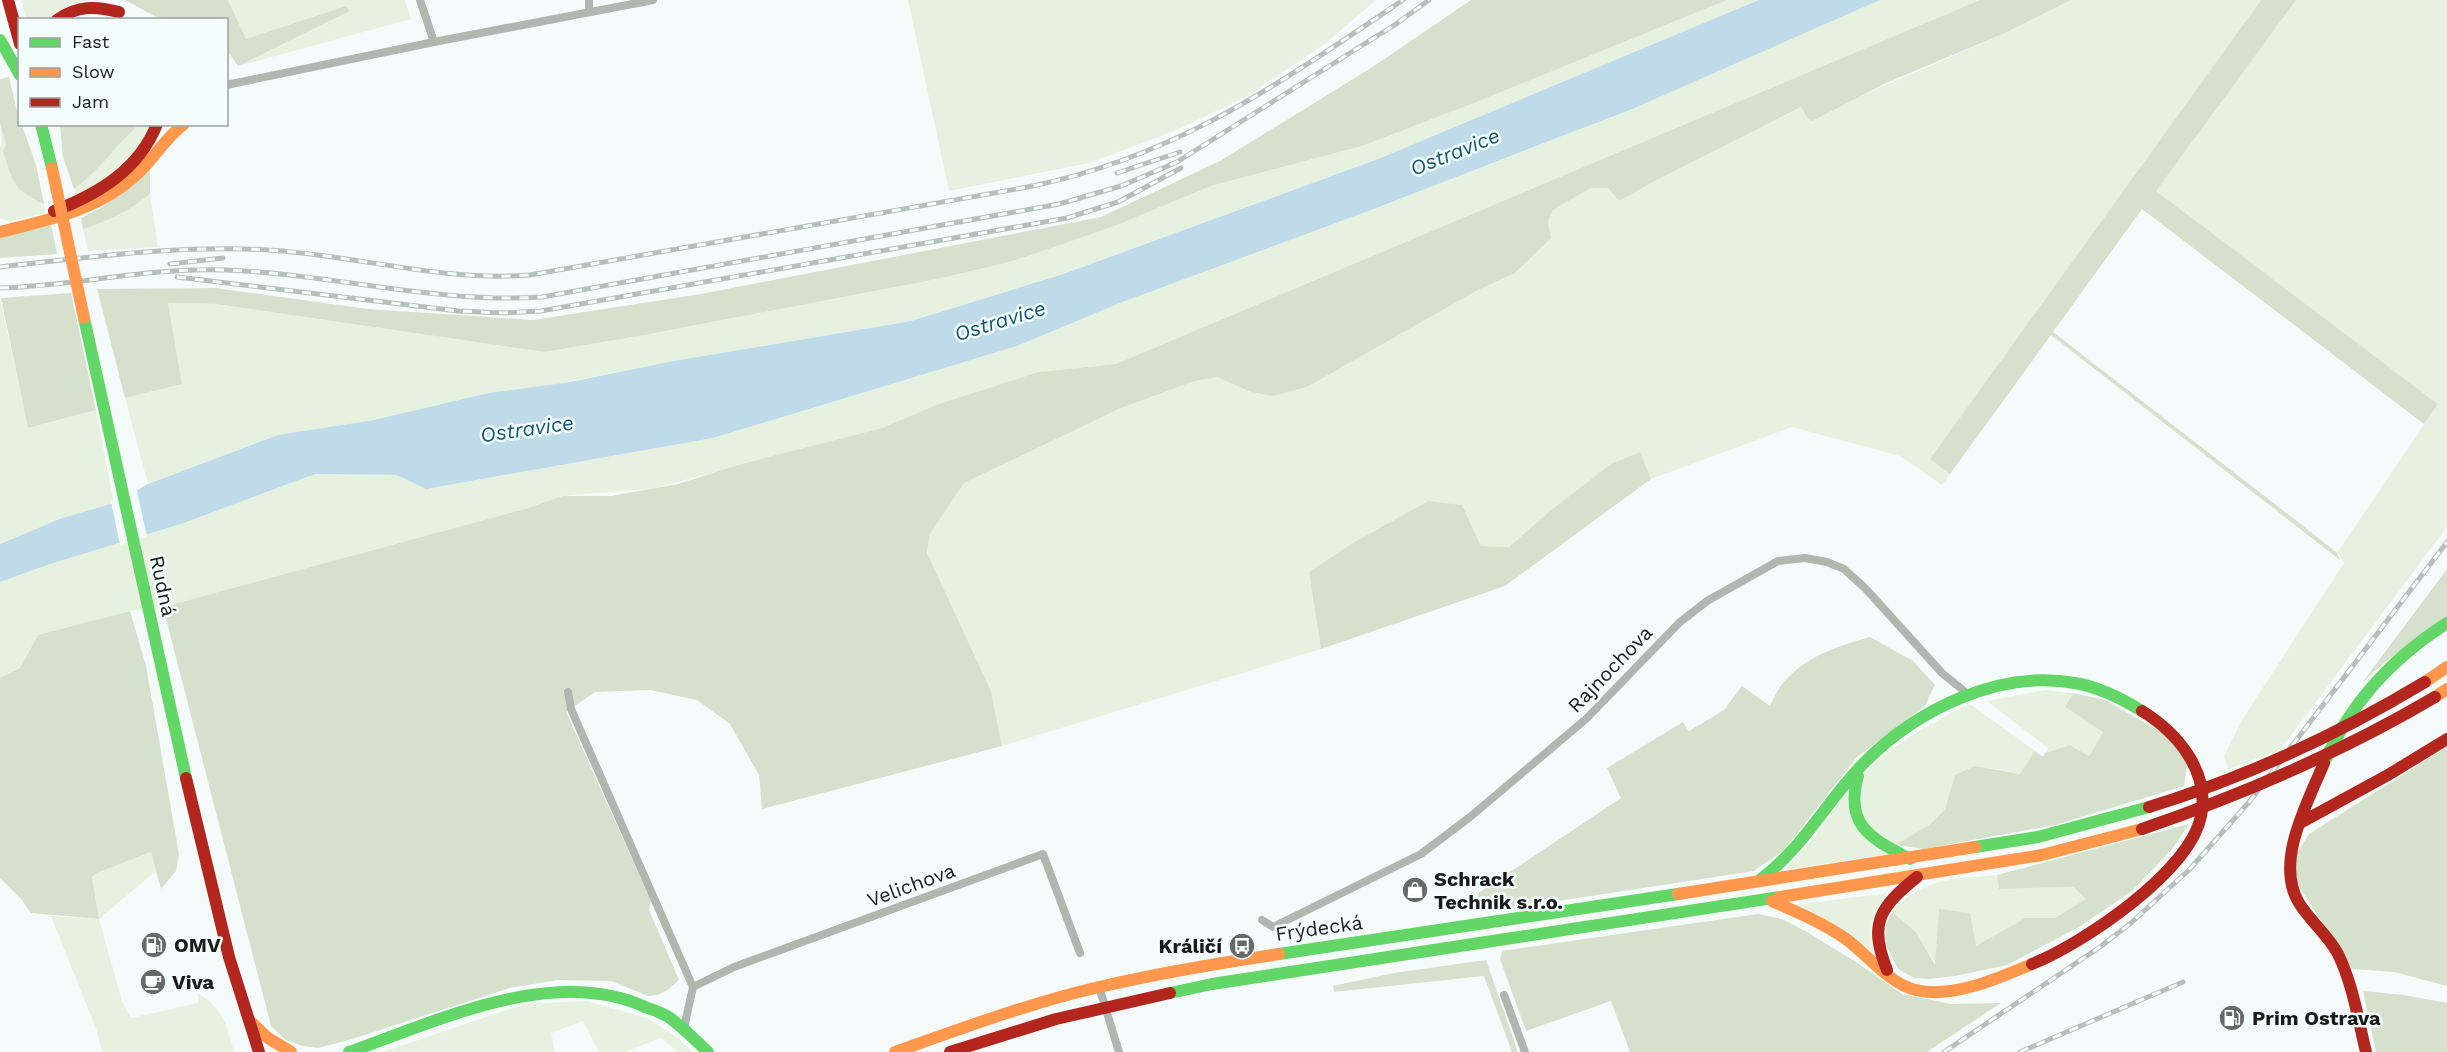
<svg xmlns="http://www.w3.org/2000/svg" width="2447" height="1052" font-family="'Work Sans',sans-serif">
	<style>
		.green { fill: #e7f1e0 }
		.forest { fill: #d6e1cd }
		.water { fill: #bfdbea }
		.pier { fill: #f5fbfa }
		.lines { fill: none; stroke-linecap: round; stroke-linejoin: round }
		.street { stroke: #aeb8b1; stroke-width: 8 }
		.fast { stroke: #63d668; stroke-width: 12 }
		.slow { stroke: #ff974d; stroke-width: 12 }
		.jam { stroke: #b3261e; stroke-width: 12 }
		.rail-casing { stroke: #b7bfba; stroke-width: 5 }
		.rail { stroke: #f3fdfb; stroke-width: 3; stroke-dasharray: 9; stroke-linecap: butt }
		.slow-bridge { stroke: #ff974d; stroke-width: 12 }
		.jam-bridge { stroke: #b3261e; stroke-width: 12 }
		.labels { text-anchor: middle; stroke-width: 5; stroke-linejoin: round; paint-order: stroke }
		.street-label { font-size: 20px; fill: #181b1a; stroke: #f3fdfb }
		.poi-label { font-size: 20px; font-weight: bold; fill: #181b1a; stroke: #f3fdfb; text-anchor: start }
		.water-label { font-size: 21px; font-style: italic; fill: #155674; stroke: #f3fdfb }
	</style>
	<rect width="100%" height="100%" fill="#f5fbfa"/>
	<path class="green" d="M21,0H88C72,3 62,8 51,20L26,19Z
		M228,0H405L411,19L238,66L350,11L346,6L246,39Z
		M908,0H1376L1326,43L1249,95L1177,130L1089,163L949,191Z
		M1727,0H1759L1378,159L1062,274L911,321L668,362L374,420L278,435L148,484L125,398L182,384L167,303L216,304L544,352L644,335L937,279L1005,263L1117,225L1211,186L1362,146L1474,103Z
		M1880,0H1980L1116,364L1039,372L882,428L651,489L569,495L525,509L163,607L130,611L38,635L20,668L0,678V582L49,564L181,524L315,474L397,475L426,489L557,466L713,438L1017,346L1120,303L1379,207L1573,132Z
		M2071,0H2261L1931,458L1950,474L1942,485L1900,456L1792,427L1651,479L1640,453L1611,464L1551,510L1509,547L1481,546L1462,505L1428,501L1351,544L1309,572L1321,649L1002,746L991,691L927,553L930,534L964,483L1121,408L1195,381L1217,377L1251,392L1272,396L1307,387L1476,291L1515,273L1553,210L1591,188H1608L1619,201L1655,181L1802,107L1808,119L2005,33Z
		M2296,0H2447V527L2280,750L2228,769L2224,756L2242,720L2344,563L2337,553L2438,404L2155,191Z
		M0,123L6,145L31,198L44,204L45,213L12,221L0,219V148L2,143Z
		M137,125H151C145,156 102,181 77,197L74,189C90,177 102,164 115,149C122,140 131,135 137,125Z
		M150,194L158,247L88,251L83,229C109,221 129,211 150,194Z
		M0,298L28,428L96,410L114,503L62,518L0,544Z
		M2045,690L2073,693L2065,707L2103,732L2089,756L2070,745L2045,753L2048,748L1987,701Z
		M1970,704L2035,751L2021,774L1998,769L1955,775L1945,809L1929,825L1895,845C1886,839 1875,834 1868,826C1857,813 1854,787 1865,774C1885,748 1940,718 1970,704Z
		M1847,790C1848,829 1859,831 1887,854L1785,870L1816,835Z
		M151,852L156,871L99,919L122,1001L131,1018L198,1003V993C224,1009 226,1024 234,1052H102L97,1031L51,916L99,919L92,877L97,873Z
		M1997,875L2000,889L2073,887L2086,899L2055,918H2025L1976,946L1939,909L1936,965L1916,932L1892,912C1922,877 1955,879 1997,875Z
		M1887,893C1871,916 1866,927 1875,955C1848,931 1827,920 1795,905Z
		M587,1001L647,1018L677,1037L692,1052H678L661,1038L624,1052H599L583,1021L551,1033L555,1052H383L524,1004Z"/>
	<path class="forest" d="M125,0H228L246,39L346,6L350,11L238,66L227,50L226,20L160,19Z
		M1471,0H1727L1474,103L1362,146L1211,186L1117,225L1031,255L1005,263L937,279L644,335L544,352L216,304L168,303L182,384L125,398L97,289L215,288L368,309L533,320L701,294L1101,217L1220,161L1371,68Z
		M1980,0H2071L2005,33L1886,83L1812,121L1808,119L1801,107L1655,181L1619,201L1608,188H1591L1553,210L1548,222L1551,238L1515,273L1476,291L1307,387L1272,396L1251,392L1217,377L1195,381L1121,408L964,483L930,534L927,553L991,691L1002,746L762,809L759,775L730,724L697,700L650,690L595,692L566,712L651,901L649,910L679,980L669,989L658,995L648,996L611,981L557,980L510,988L352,1039L318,1048L302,1046L286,1040L271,1026L163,607L525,509L563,496H611L678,484L738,465L882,428L939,404L1039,372L1116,364Z
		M2261,0H2296L2156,191L2438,404L2424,424L2142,209L2053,332L2316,536L2337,553L2340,560L2051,335L1950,474L1930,459Z
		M9,77L20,124L22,125L36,165L44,204C13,190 13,182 3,151L6,145L0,123V79Z
		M60,125V124L137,125C131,135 122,140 115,149C102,164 90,177 74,189L63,157Z
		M150,169V194C129,211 109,221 83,229L81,218L103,207Z
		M51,225L57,254L0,258V237Z
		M71,293L96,410L28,428L1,298Z
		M1640,452L1651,479L1505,586L1321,649L1309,572L1351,544L1428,501L1462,505L1481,546L1509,547L1551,510L1611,464Z
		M2447,569V618L2386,661L2362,683Z
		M130,611L146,666L179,854L176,871L161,889L151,852L97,873L92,877L99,919L31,913L21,899L0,878V678L20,668L38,635Z
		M1870,637L1913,661L1935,685L1925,706L1857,757L1784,850L1754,871L1499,910L1482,906L1477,894L1621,798L1607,768L1683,722L1689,731L1724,710L1742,686L1770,706C1774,698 1778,688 1784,682C1806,656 1838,646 1870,637Z
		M2073,693L2105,700L2168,736L2187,763L2184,786L2055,825L1924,849L1895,845L1929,825L1945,809L1955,775L1975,766L2020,774L2035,751L2043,757L2045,753L2070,745L2089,756L2103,732L2065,707Z
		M2447,747V986L2394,972L2352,969L2296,882L2295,856L2309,834Z
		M2189,824L2173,848L2132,891L2079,927L2007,965L1955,976L1929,979L1914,978L1898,969L1886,945V924L1892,912L1916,932L1935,965L1939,909L1970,913L1976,946L2025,918H2055L2086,899L2073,887L1999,889L1997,875Z
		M1758,914L1782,919L1807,932L1856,962L1902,994L1951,1004L2001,1003L1927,1052H1630L1611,1001L1526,1031L1500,959L1502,951Z
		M1486,960L1518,1052H1512L1484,976L1334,992L1333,986L1394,973Z
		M2363,991L2404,995L2447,1003V1052H2376Z"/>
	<path class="water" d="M1759,0H1880L1632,109L1379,207L1120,303L1017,346L713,438L426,489L397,475L315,474L181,524L50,564L0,582V544L62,518L114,503L148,484L278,435L374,420L489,393L570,382L668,362L911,321L1063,274L1378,159Z"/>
	<path class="pier" d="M136,487L147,537L120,545L111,501Z"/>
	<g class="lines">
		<path class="street" d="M420,0L434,42
			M589,0V12
			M226,85L434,42L653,0
			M568,692L571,709L693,987L684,1028
			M1262,920L1273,927L1421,854L1470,817L1586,719L1679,623L1707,601L1778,561L1805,558L1827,562L1844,569L1865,588L1942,673L1969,695
			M693,987L734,967L1043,854L1080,953
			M1099,987L1119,1052
			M1504,995L1525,1052"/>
		<path class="fast" d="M0,40L20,75
			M41,124L52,168
			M84,318L186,778
			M2324,763C2350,703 2392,658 2447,623
			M1858,776C1844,826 1871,838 1910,859
			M1975,847L2038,837L2149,807
			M1761,879C1804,847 1827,800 1864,763C1916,710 1999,669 2075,683C2099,687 2121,698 2142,711
			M1279,954L1678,894
			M1170,993L1212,984L1780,897
			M349,1052C437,1021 554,965 645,1007C653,1010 663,1013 670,1018C684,1028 696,1041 708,1052"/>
		<path class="slow" d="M0,232C50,219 97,211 136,175C154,159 165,138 184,124
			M2425,682L2447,667
			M2435,697L2447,689
			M1678,894L1975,847
			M1780,897L2042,855L2142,829
			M1772,901C1797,912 1823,923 1846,939C1868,955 1889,984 1916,990C1952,999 1999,978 2032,964
			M250,1021L268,1038L291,1052
			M895,1052C963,1028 1030,1003 1099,987C1159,973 1219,963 1279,954"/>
		<path class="jam" d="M8,0L20,44
			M57,20C77,5 96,6 119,12
			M54,211C98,194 139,170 157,124
			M2324,763C2308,802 2274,862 2299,903C2310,921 2328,935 2338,954C2353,985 2358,1019 2366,1052
			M186,778L229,957L259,1052
			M2300,823L2388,775L2447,739
			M2032,964C2082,944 2190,872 2201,816C2210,772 2178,733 2142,711
			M1887,970C1868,923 1880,907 1917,877
			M950,1052L1056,1019L1170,993"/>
		<g class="rail-casing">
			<path id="rail" d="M1117,173L1180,152
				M170,264L223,258
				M0,267C88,257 179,245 268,250C355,255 442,282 530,275L1028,187C1177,157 1280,83 1403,0
				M177,277L458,311L504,313L541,311L1067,218L1118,202L1181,168
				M0,288C75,286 150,267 226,270C332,274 436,304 542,297L1059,204L1121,186L1177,162L1396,24L1429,0
				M1944,1052L2100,947L2131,923L2189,870L2250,801L2447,542
				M2020,1052L2183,982"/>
		</g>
		<use href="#rail" class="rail"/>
		<path class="slow-bridge" d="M52,168L84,318"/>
		<path class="jam-bridge" d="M2149,807C2247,777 2337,735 2425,682
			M2142,829C2244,794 2342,752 2435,697"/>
	</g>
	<defs>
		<g id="shop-disc" transform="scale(1.35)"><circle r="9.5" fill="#656968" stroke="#f3fdfb"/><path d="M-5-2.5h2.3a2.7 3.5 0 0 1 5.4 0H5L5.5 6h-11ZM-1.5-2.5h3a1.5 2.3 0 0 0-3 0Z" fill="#fff"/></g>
		<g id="fuel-disc" transform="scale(1.35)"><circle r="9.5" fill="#656968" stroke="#f3fdfb"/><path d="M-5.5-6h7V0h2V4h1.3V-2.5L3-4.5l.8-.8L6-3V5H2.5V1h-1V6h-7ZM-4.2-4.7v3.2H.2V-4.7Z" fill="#fff"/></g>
		<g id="bus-disc" transform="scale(1.35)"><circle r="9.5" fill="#656968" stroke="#f3fdfb"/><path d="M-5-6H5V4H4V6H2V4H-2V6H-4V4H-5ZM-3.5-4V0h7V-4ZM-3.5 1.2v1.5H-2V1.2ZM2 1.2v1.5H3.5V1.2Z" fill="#fff"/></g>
		<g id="cafe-disc" transform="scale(1.35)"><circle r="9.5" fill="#656968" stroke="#f3fdfb"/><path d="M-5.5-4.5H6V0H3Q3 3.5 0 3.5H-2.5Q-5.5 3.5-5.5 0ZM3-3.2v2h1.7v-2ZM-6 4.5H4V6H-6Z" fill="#fff"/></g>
	</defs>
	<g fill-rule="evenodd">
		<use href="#shop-disc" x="1415" y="890"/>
		<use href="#fuel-disc" x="154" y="945"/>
		<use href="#bus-disc" x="1242" y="946"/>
		<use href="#cafe-disc" x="153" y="982"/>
		<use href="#fuel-disc" x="2232" y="1018"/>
	</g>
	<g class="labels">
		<g class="street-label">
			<text transform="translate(163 586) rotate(78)" y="7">Rudná</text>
			<text transform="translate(1610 669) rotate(-46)" y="7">Rajnochova</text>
			<text transform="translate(911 885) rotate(-20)" y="7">Velichova</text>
			<text transform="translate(1319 928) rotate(-8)" y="7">Frýdecká</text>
		</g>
		<g class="poi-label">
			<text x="1434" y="886">Schrack<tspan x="1434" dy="23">Technik s.r.o.</tspan></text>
			<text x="174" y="952">OMV</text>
			<text x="1222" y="953" text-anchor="end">Králičí</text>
			<text x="172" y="989">Viva</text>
			<text x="2252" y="1025">Prim Ostrava</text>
		</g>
		<g class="water-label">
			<text transform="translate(1455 152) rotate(-22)" y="7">Ostravice</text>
			<text transform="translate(1000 321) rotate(-17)" y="7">Ostravice</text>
			<text transform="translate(527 429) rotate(-8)" y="7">Ostravice</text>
		</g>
	</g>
	<rect x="18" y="18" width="210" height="108" fill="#f3fdfb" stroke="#9ba3a1" stroke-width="1.5"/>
	<rect x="30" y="38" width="30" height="9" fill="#63d668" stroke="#9ba3a1" stroke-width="1.5"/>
	<text x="72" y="48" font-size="18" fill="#181b1a">Fast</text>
	<rect x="30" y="68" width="30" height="9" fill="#ff974d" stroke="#9ba3a1" stroke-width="1.5"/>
	<text x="72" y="78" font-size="18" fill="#181b1a">Slow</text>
	<rect x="30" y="98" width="30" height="9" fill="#b3261e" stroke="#9ba3a1" stroke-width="1.5"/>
	<text x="72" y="108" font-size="18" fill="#181b1a">Jam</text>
</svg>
